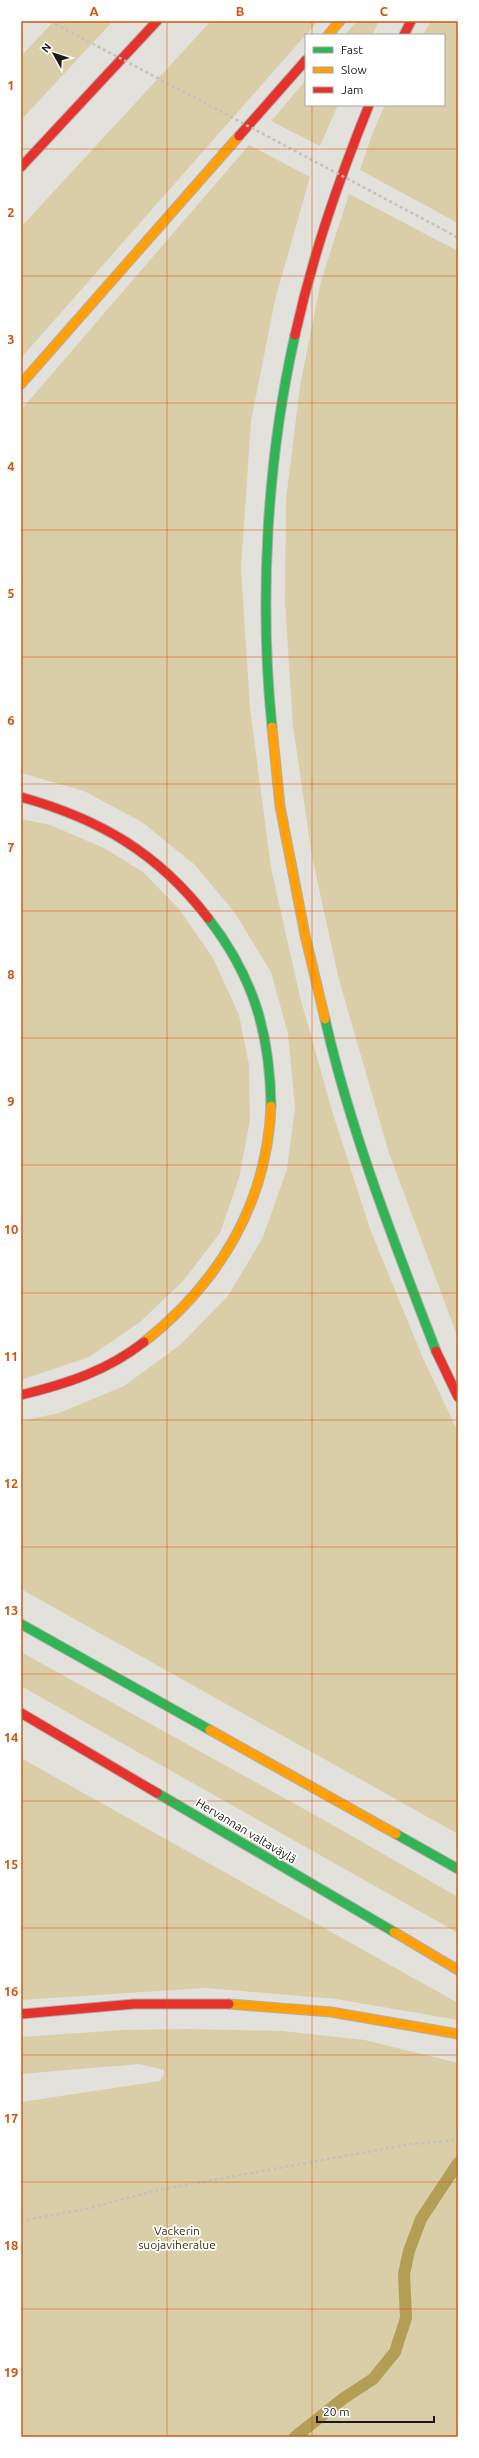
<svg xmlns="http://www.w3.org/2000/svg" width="479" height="2458" font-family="Ubuntu,sans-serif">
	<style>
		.green { fill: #dacea8 }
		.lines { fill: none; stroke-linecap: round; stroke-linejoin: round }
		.stream { stroke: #b29e55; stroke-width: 12 }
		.fast-casing { stroke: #b0afaa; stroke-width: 11 }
		.slow-casing { stroke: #b0afaa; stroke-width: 11 }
		.jam-casing { stroke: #b0afaa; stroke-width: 11 }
		.path { stroke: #c2c2bf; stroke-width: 2.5; stroke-dasharray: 3 3; stroke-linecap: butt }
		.fast { stroke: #30b455; stroke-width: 9 }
		.slow { stroke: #ff9f0a; stroke-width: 9 }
		.jam { stroke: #e5322d; stroke-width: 9 }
		.path-bridge { stroke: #c2c2bf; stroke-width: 2.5; stroke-dasharray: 3 3; stroke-linecap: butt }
		.grid { fill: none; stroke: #d4530d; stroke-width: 1; stroke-opacity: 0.55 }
		.labels { text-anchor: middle; stroke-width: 3.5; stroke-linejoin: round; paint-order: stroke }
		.street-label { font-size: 12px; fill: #1b1a16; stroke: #fff }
		.park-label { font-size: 12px; fill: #3f3309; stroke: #fff }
		.neatline { fill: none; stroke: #d4530d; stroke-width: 1.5 }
		.grid-label { font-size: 13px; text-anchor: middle; font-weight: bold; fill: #d4530d }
	</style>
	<rect width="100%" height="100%" fill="#e2e1dc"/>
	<path class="green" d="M54,21H113L21,120V56Z
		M211,21H318L21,358V227Z
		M357,21H379L372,35H345Z
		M431,21H458V223L360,170L373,132L385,105H444V35H423Z
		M306,80V105H338L320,146L271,121Z
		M249,145L310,177L275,300L251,421L241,568L250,708L271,868L300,997L333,1114L370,1229L422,1356L458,1432V1834L21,1589V1421L59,1413L124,1386L180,1345L228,1296L263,1237L287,1169L295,1107L288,1034L271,972L235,913L195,865L142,822L84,791L21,773V410Z
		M349,194L458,251V1338L389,1153L338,976L312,856L293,726L285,603L286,500L300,386L321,281Z
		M21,819L50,825L104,848L143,872L179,909L213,958L239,1015L249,1065L250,1120L239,1178L220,1233L183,1281L140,1322L89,1357L21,1380Z
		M21,1652L338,1828L458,1897V1933L21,1686Z
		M21,1758L458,2003V2020L336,1999L205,1988L21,2000Z
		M187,2029L282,2031L365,2040L458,2063V2437H21V2102L160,2081L164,2074V2070L139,2064L21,2074V2037L124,2030Z"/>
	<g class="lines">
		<path class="stream" d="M295,2437L344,2398L373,2379L395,2352L406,2318L404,2274L409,2251L421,2219L458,2163"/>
		<g class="fast-casing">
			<path id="fast" d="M272,727C259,599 267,459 295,335
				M208,918C253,976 270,1032 271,1106
				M325,1019C351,1133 394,1242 436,1351
				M21,1624L210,1730
				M157,1793L394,1932
				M396,1834L458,1869"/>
		</g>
		<g class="slow-casing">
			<path id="slow" d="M328,35L340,21
				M21,384L239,136
				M272,727L280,806L305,935L325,1019
				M144,1342C220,1282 267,1203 271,1106
				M210,1730L396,1834
				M394,1932L458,1970
				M229,2004L331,2012L458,2034"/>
		</g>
		<g class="jam-casing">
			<path id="jam" d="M404,35L411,21
				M239,136L306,60
				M21,167L157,21
				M295,335C313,254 338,182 369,105
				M21,797C100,819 158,853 208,918
				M436,1351L458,1397
				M21,1395C66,1384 107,1371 144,1342
				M21,1713L157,1793
				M21,2014L134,2004H229"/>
		</g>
		<path class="path" d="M444,230L458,238
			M21,2221L86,2209L158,2190L411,2144L458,2140"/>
		<use href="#fast" class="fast"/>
		<use href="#slow" class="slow"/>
		<use href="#jam" class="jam"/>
		<path class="path-bridge" d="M50,21L444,230"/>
	</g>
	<path class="grid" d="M167,21V2437M312,21V35M312,105V2437M21,149H458M21,276H458M21,403H458M21,530H458M21,657H458M21,784H458M21,911H458M21,1038H458M21,1165H458M21,1293H458M21,1420H458M21,1547H458M21,1674H458M21,1801H458M21,1928H458M21,2055H458M21,2182H458M21,2309H458"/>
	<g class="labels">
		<g class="street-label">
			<text transform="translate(246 1831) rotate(31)" y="4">Hervannan valtaväylä</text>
		</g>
		<g class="park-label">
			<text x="177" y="2235">Vackerin<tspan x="177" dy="14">suojaviheralue</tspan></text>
		</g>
	</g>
	<rect width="479" height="2458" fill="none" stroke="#ffffff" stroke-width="44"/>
	<rect x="305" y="34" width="140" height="72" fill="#ffffff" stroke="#a4a3a2"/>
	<rect x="313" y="47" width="20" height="6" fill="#30b455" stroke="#a4a3a2"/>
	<text x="341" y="54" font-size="12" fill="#1b1a16">Fast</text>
	<rect x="313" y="67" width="20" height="6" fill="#ff9f0a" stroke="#a4a3a2"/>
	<text x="341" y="74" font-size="12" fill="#1b1a16">Slow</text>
	<rect x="313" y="87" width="20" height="6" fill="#e5322d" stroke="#a4a3a2"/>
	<text x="341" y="94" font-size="12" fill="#1b1a16">Jam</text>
	<g transform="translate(54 54) rotate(309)" stroke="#ffffff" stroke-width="3" paint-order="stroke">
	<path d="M0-3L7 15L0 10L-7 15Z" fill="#1b1a16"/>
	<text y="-6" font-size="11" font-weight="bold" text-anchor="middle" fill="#1b1a16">N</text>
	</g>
	<path d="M317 2416v6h117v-6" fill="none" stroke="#1b1a16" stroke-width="2"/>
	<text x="323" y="2416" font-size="12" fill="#1b1a16" stroke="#ffffff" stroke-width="3" paint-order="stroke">20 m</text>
	<rect x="22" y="22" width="435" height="2414" class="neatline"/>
	<g class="grid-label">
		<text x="94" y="16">A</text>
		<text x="240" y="16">B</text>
		<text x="384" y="16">C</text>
		<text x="11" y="90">1</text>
		<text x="11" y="217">2</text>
		<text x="11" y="344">3</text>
		<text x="11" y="471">4</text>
		<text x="11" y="598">5</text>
		<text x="11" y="725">6</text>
		<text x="11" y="852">7</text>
		<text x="11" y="979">8</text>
		<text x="11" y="1106">9</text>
		<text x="11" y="1234">10</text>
		<text x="11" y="1361">11</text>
		<text x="11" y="1488">12</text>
		<text x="11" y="1615">13</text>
		<text x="11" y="1742">14</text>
		<text x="11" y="1869">15</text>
		<text x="11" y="1996">16</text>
		<text x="11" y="2123">17</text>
		<text x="11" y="2250">18</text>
		<text x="11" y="2377">19</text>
	</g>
</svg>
